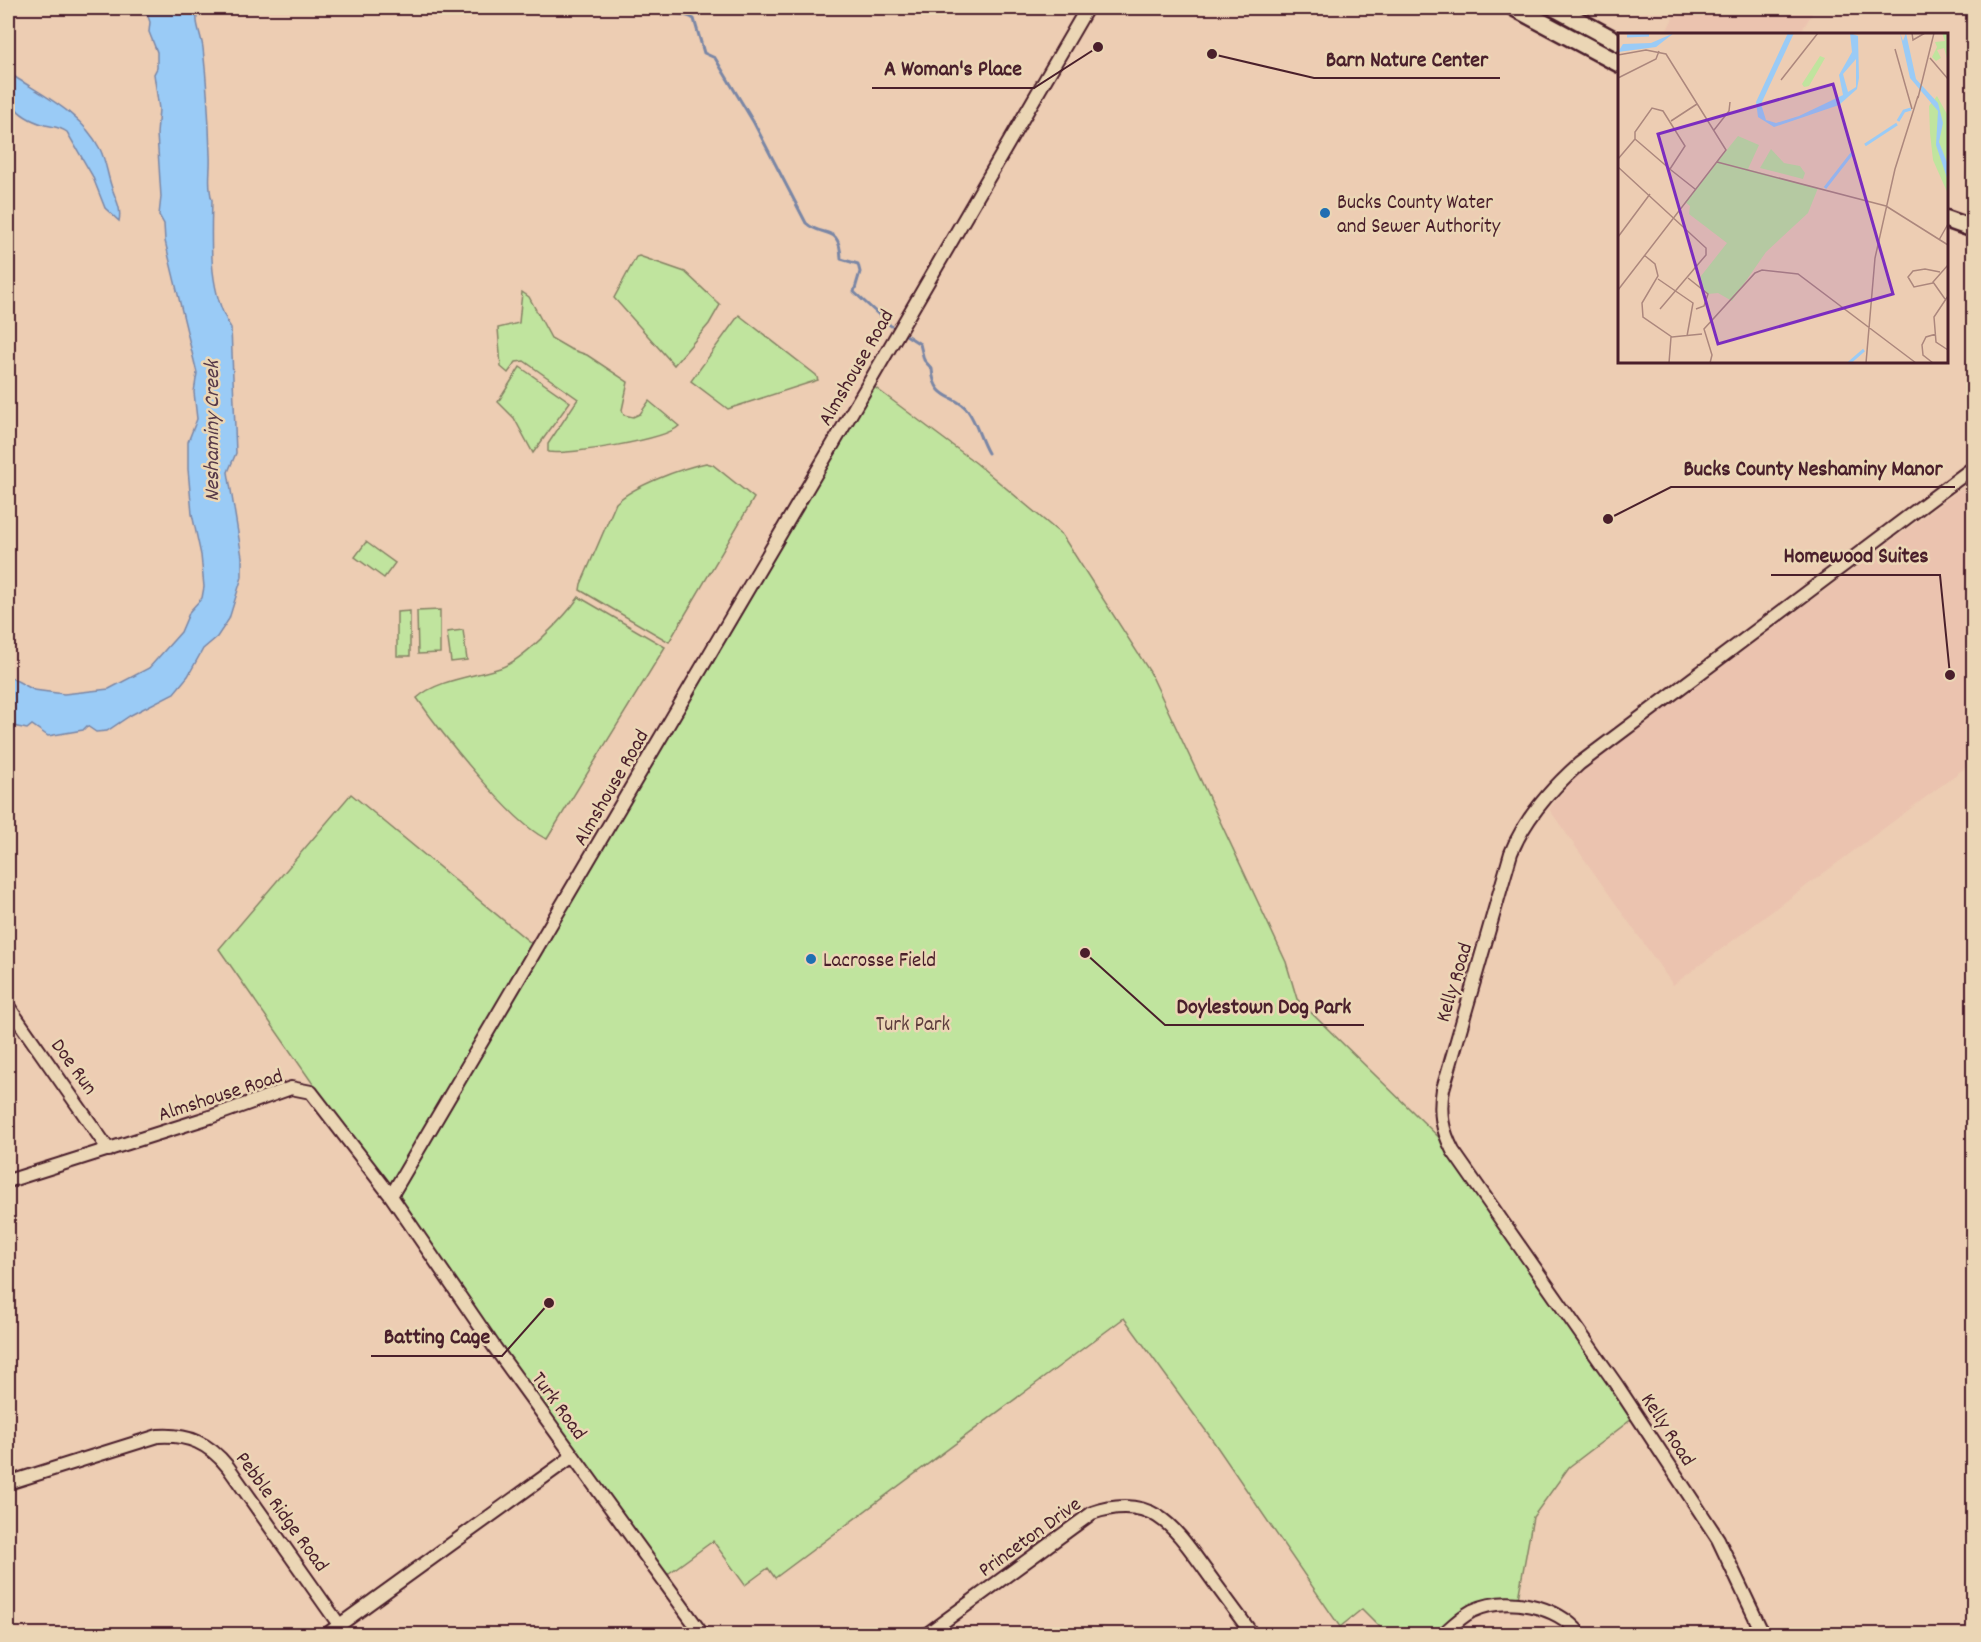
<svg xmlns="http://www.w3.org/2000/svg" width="1981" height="1642" font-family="Dekko,sans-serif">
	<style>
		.built { fill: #ebc3af }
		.green { fill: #c0e49e; stroke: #858264; stroke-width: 1.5 }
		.water { fill: #9acbf6; stroke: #7a86a5; stroke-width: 1.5 }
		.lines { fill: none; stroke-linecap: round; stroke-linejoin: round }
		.stream { stroke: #7a86a5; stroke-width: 3 }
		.minor-casing { stroke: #4a1f2b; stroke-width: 16 }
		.highway-casing { stroke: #4a1f2b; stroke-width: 21 }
		.minor { stroke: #ebd6b5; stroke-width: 12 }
		.highway { stroke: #ebd6b5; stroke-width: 16 }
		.poi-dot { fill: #1f6fb2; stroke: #ebd6b5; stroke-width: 2 }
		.labels { text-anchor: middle; stroke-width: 5; stroke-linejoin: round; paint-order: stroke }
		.poi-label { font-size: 21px; fill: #4a1f2b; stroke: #ebd6b5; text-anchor: start }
		.street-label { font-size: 21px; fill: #4a1f2b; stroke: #ebd6b5 }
		.park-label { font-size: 21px; fill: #5c3d3c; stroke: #ebd6b5 }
		.water-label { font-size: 22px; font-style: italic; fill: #563949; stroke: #ebd6b5 }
		.inset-river { fill: none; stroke: #9acbf6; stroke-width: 3 }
		.inset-road { fill: none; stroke: #ac877d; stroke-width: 1.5 }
		.view { fill: #7b2cbf; fill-opacity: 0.15; stroke: #7b2cbf; stroke-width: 3 }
		.inset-edge { fill: none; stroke: #4a1f2b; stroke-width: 3 }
		.leader { fill: none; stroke: #4a1f2b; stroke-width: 2 }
		.callout-dot { fill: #4a1f2b; stroke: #ebd6b5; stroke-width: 2 }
		.callout-label { font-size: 22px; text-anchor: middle; font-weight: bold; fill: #4a1f2b; stroke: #ebd6b5; stroke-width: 5; stroke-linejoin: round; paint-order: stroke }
	</style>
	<rect width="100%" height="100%" fill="#edcdb3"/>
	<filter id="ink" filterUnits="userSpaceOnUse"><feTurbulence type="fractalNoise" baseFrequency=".0167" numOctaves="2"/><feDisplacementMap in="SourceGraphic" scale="12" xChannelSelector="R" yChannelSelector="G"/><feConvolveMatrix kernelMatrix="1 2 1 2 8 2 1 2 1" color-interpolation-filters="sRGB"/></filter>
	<g filter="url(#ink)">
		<path class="built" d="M1678,8H1815L1800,34H1665Z
			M1973,480V762L1673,985L1549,809L1573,780L1596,761Z"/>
		<path class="green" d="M639,256L685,272L720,305L709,324L674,365L614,298L636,257Z
			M522,292L529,297L551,338L570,349L587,355L628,382L622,410L624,415L633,417L640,414L649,401L679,426C665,440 569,455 548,452V444L578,399L524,361L516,362L508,373L501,367L498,328L519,323Z
			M739,315L816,375L818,380L728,409L691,381Z
			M520,367L570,402L533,453L514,418L498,402Z
			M869,383L976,463L1062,535L1150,672L1286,962L1297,999L1453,1151L1637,1415L1569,1467L1533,1517L1517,1604L1481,1609L1443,1634H1387L1362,1609L1340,1627L1209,1435L1124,1318L775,1578L768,1568L745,1585L713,1541L665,1576L391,1196L219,949L351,794L537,948Z
			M706,463L713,465L754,498L669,642L580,590L581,584L616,503C633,486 682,468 706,463Z
			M366,542L395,563L384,578L355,557Z
			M579,597L665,647L547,839C514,826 439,730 417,698C436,680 476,676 500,668C522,661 565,617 579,597Z
			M440,610V653L418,654L417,611Z
			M410,611V656H397V612Z
			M463,630L467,660L451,662L447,632Z"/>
		<path class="water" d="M145,8H198C194,23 201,33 203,48C207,83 209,119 210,155C211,171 207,185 212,200C211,243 208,291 231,328L236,453L228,472L242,557V577L229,619L217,637L203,649L188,676L174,693L131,715L107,731L96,732L87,726L83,730L48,736L32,725L27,729L8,725V676L34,690L64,694L109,689L149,668L181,632L190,611L202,598L204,587L201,555L192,514L188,469V442L197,419L194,392L197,373L165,241L164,224L159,215L161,197L157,134L159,109L154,74L157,68V52L149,32L150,22Z
			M8,69L15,77C46,97 83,115 100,149C106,161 107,173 111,185C115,199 122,207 119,221L105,208L92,175L67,132C59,126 54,127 45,125C12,115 7,101 8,69Z"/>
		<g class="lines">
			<path class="stream" d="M656,8C665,17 681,10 694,19L704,53L715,58L754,123L806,223C823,239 840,223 841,259L858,264L860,272L854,292L891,326
				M906,335L920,344L924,360L932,369C934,402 957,394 968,411C977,424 980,439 988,453"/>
			<g class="minor-casing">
				<path id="minor" d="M8,1006L109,1150
					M8,1181L210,1117L291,1088L311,1092L391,1196L495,1348L702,1634
					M391,1196L869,383L1087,8
					M8,1483L158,1436C188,1434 209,1443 228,1467L340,1626
					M327,1634L573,1456
					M927,1634L1092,1513C1153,1492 1175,1528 1206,1571C1221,1592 1237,1613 1252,1634
					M1443,1634C1452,1626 1461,1617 1472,1611C1506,1595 1557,1605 1580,1634
					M1763,1634L1718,1539L1618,1387L1453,1151C1442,1130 1439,1113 1443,1089L1511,853C1525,818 1551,789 1579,764L1974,467"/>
			</g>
			<g class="highway-casing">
				<path id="highway" d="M1515,8L1620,64
					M1555,8L1620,43
					M1946,219L1974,229"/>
			</g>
			<use href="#minor" class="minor"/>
			<use href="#highway" class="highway"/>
		</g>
	</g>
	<g class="poi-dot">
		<circle cx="1325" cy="213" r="6"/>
		<circle cx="811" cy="959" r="6"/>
	</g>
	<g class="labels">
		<g class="poi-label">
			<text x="1337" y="208">Bucks County Water<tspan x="1337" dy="24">and Sewer Authority</tspan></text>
			<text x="823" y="966">Lacrosse Field</text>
		</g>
		<g class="street-label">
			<text transform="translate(855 367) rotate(-60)" y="7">Almshouse Road</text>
			<text transform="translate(610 787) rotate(-60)" y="7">Almshouse Road</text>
			<text transform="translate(1453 982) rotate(-73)" y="7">Kelly Road</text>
			<text transform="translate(75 1066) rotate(54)" y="7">Doe Run</text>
			<text transform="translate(220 1094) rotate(-18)" y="7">Almshouse Road</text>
			<text transform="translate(560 1405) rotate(54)" y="7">Turk Road</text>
			<text transform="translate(1669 1429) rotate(57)" y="7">Kelly Road</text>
			<text transform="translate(283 1511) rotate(54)" y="7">Pebble Ridge Road</text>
			<text transform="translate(1029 1536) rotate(-36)" y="7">Princeton Drive</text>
		</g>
		<g class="park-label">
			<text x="913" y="1030">Turk Park</text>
		</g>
		<g class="water-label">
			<text transform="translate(210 431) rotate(-90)" y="8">Neshaminy Creek</text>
		</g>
	</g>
	<g transform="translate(1618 33)">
		<rect width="330" height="330" fill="#edcdb3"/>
		<path d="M324,0H330V29L326,15L319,17L323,25L318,28L314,24L319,14L317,9L327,8ZM202,23L207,25L191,53L186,54L184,51ZM319,63L330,83V161L315,127L312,100L311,73ZM120,103L141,112L130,136L200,155L190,180L148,219L114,268L100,260L90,261L81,252L83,243L109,210L71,181L72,173L67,169ZM153,116L166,130L182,133L187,140L185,146L142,135Z" fill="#c0e49e"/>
		<path d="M56,0L38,14L0,19L5,11L33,10ZM170,0H176L143,71L148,87L158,90L181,83L225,62L221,42L234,19L232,0L240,3L241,45L239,56L221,72L156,94L140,84L138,69ZM238,26V54L230,59L225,41ZM282,0L285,8L288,0L298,46L320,70L325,90L321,109L330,132V148L318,112L320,78L292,45Z" fill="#9acbf6" fill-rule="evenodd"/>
		<path class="inset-river" d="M9,3L31,2M280,88L286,78L293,76M247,112L279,91M207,155L235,119M231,330L246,317"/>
		<path class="inset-road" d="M294,0L295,7L307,0M277,16L294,76M0,22L28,17L48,21L108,117L0,257M312,25L330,46M0,45L38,26L41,18M163,47L200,0M300,65L316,0M53,88L79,71M96,97L111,78L112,69M0,126L17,106M99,129L268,173M0,134L88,215V222L42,276M52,136L67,113L45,78L34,75L17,99V106L53,137L77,156M268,173L330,212M0,204L32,161M321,207L330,191M26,222L37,231L40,243L24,270L25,284L54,304L84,301M70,245L90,261L86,273L78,276M40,246L75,270L69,303M315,250L296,254L290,244L295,238L307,236L322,239M330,263L316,284L318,309L330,317M327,266L315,249L330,232M51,330L53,304M92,330L94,322L86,296L137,240L144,237L180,241L298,330M248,330L257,225L277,136L300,63M315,330L305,322L304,312L308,304L318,301"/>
		<path class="view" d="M215,51L275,261L100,311L40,101Z"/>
		<rect width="330" height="330" class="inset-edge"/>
	</g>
	<path class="leader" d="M1212 54L1314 78H1500M1098 47L1034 88H872M1608 519L1671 487H1955M1950 675L1940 575H1771M1085 953L1165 1025H1364M549 1303L502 1356H371"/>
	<g class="callout-dot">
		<circle cx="1212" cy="54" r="6"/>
		<circle cx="1098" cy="47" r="6"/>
		<circle cx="1608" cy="519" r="6"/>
		<circle cx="1950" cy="675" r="6"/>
		<circle cx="1085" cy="953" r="6"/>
		<circle cx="549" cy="1303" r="6"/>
	</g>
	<g class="callout-label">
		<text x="1407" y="66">Barn Nature Center</text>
		<text x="953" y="75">A Woman's Place</text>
		<text x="1813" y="475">Bucks County Neshaminy Manor</text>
		<text x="1856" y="562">Homewood Suites</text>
		<text x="1264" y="1013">Doylestown Dog Park</text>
		<text x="437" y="1343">Batting Cage</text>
	</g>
	<rect width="1981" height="1642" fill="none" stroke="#ebd6b5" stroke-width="30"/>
	<rect x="15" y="15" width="1951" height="1612" fill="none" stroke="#4a1f2b" stroke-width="2" filter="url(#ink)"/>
</svg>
